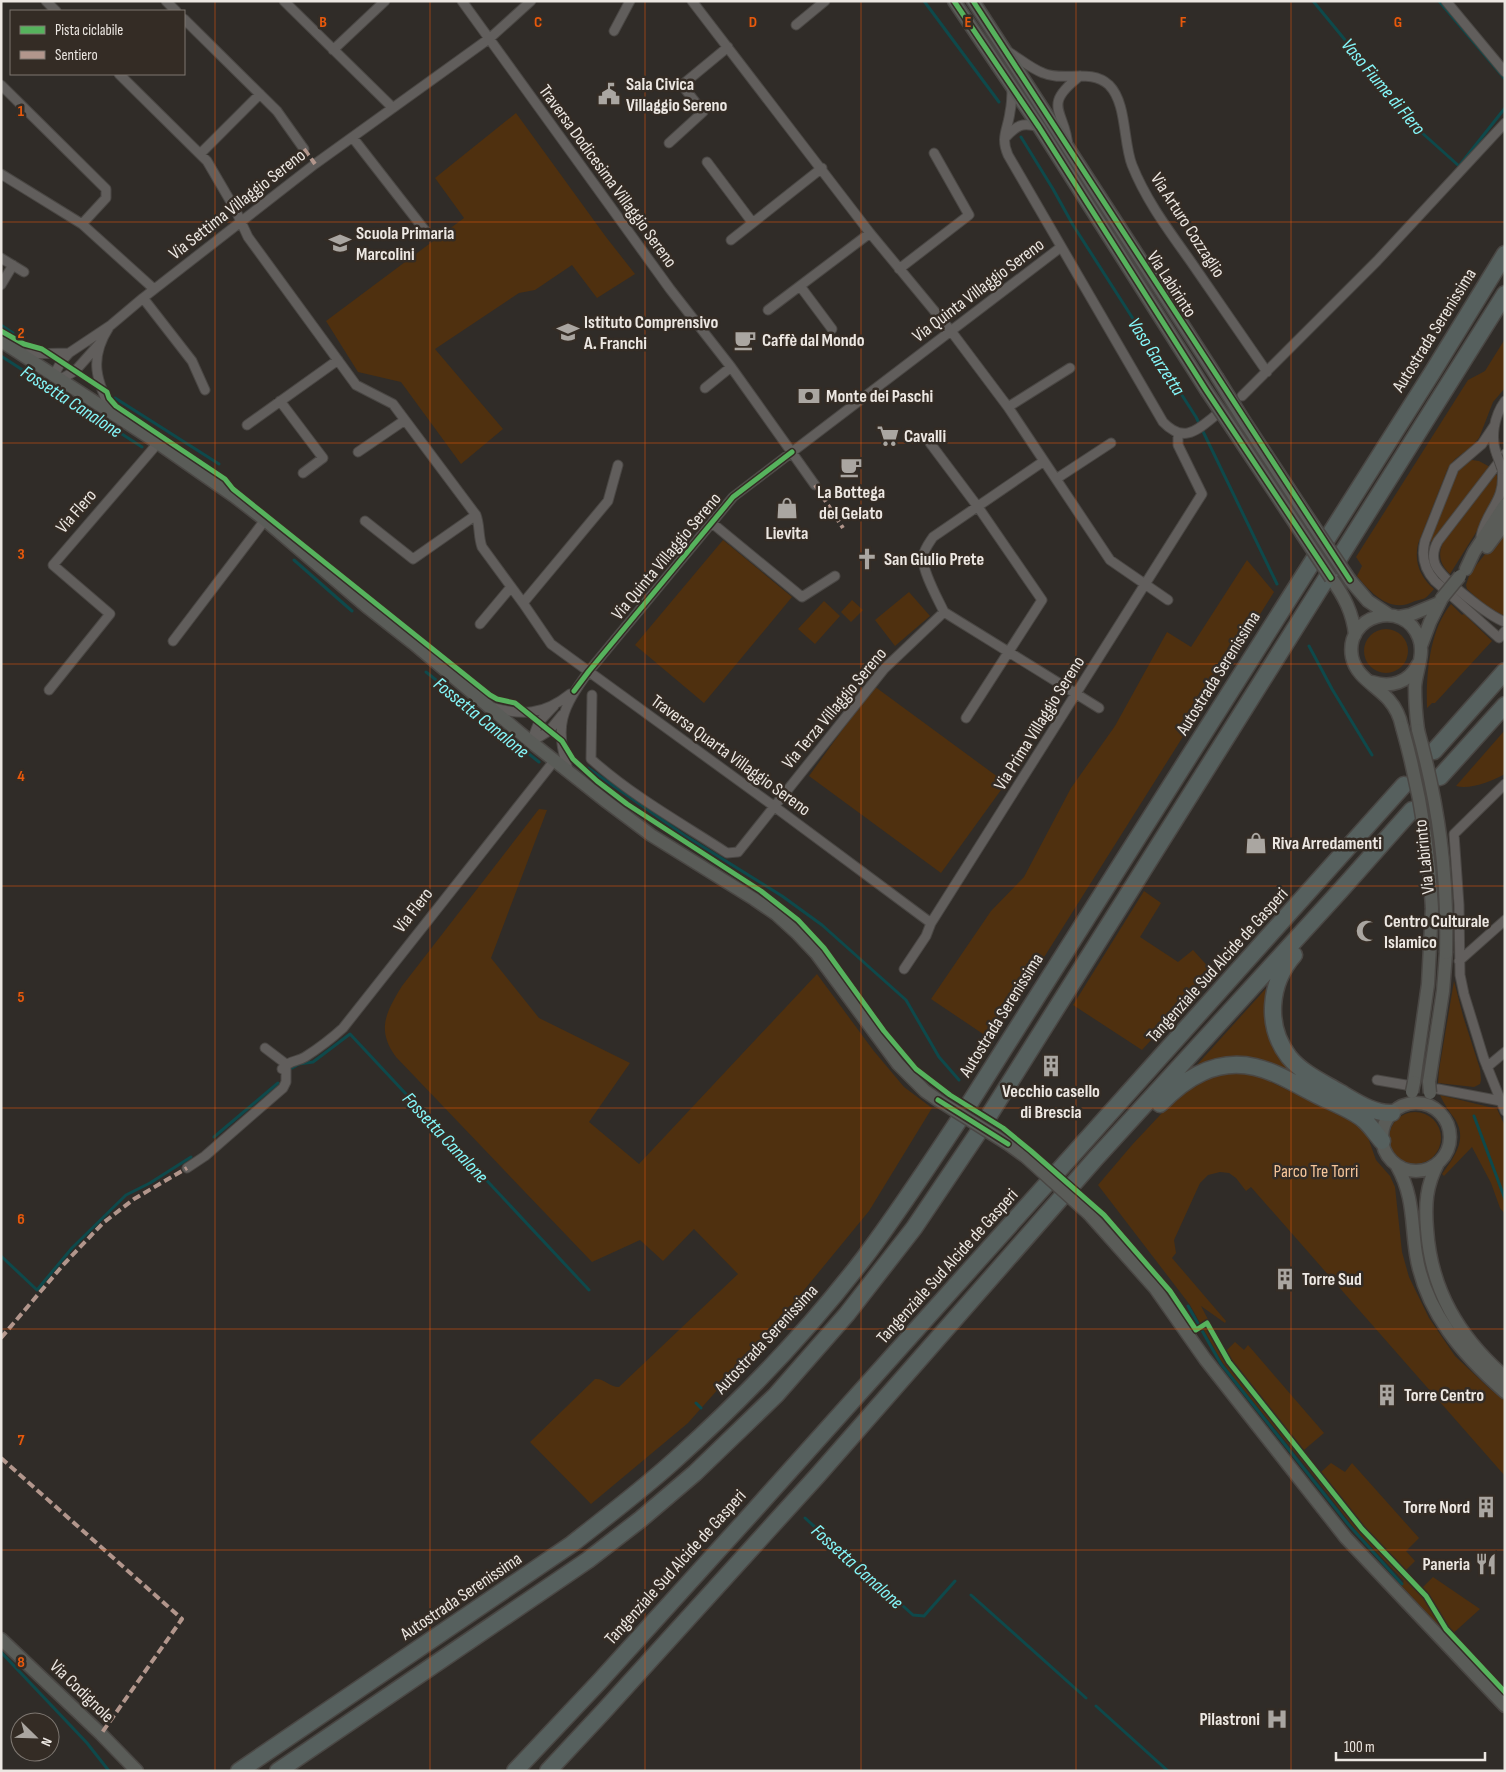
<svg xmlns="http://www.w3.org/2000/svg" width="1506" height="1772" font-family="'Sofia Sans Condensed',sans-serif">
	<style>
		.green { fill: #4f300f }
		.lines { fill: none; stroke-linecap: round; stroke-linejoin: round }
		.stream { stroke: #0e494b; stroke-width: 3 }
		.street-casing { stroke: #4a4744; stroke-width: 11 }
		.secondary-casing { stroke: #4a4744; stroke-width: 15 }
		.highway-casing { stroke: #4a4744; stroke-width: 19 }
		.street { stroke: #615e5c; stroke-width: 9 }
		.secondary { stroke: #5a5c58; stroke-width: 12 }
		.highway { stroke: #56605e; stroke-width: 16 }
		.street-bridge-casing { stroke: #4a4744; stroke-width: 11; stroke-linecap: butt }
		.secondary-bridge-casing { stroke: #4a4744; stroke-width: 15; stroke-linecap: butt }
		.street-bridge { stroke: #615e5c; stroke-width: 9 }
		.secondary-bridge { stroke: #5a5c58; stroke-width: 12 }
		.quiet { stroke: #b2968c; stroke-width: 4; stroke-dasharray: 8 4; stroke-linecap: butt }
		.cycleway-casing { stroke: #342c25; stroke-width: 8 }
		.cycleway { stroke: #56b35d; stroke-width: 5 }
		.grid { fill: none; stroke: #e8590c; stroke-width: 1; stroke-opacity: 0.55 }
		.labels { text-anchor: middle; stroke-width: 5; stroke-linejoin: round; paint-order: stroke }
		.poi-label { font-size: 18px; font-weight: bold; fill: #ece7e2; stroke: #342c25; text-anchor: start }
		.street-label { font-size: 18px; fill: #ece7e2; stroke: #342c25 }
		.park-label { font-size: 18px; fill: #f5c59a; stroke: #342c25 }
		.water-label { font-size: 19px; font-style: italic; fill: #85f7fa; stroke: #342c25 }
		.grid-label { font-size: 16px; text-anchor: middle; font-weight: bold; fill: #e8590c; stroke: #342c25; stroke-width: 5; stroke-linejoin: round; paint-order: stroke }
	</style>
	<rect width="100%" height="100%" fill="#302c28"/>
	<path class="green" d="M516,113L606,237L635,274L597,298L572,265L535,290L519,293L435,349L503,429L461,464L401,382L358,372L326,321L464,218L435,178Z
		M1505,339V388L1493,402L1479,438L1470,448L1455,459L1448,468L1418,544C1414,562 1420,577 1434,589C1431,592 1427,598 1423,599C1420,600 1418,600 1415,601C1390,614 1372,594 1357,576L1362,566L1356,557L1468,380L1485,371Z
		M1472,460L1479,461L1490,467L1431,542L1429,541L1457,471L1468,461Z
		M1496,474L1499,479L1500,483L1490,510L1450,574C1439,564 1437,552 1445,539Z
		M1505,529V614L1503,615L1487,607L1467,589L1466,585L1470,573Z
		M723,540L792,597L704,703L635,645Z
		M1247,560L1274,592L992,1040L931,999L991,911L1024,877L1071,788L1115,726L1167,632L1191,647Z
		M909,592L930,616L895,646L875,620Z
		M852,600L863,610L851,622L841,612Z
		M824,601L840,616L815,644L798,629Z
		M1451,604L1462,615L1464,614L1492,641L1435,703H1432L1427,708C1426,675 1429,631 1451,604Z
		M1364 651a22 22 0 1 1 44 0a22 22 0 1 1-44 0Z
		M874,686L1006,783L941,873L809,776Z
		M1505,730V774C1492,781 1470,790 1456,786Z
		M539,809L547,810L491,958L539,1018L630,1063L589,1122L639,1164L817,974L873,1050L904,1087L932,1108L869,1211L777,1323L688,1423L591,1504L530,1442L595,1379C604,1378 609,1387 619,1387L738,1274L694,1229L663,1261L640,1240L592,1262L396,1057C376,1030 386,1012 402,986Z
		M1144,891L1161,903L1140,937L1178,962L1193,950L1213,972L1142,1050L1073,1005Z
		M1454,981L1463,1016L1480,1069L1481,1080L1480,1084L1474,1087L1438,1083L1439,1070Z
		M1270,984L1267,1014L1311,1081L1270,1064L1195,1067Z
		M1232,1073L1251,1074L1265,1079L1359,1125L1366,1132L1376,1160L1390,1176L1395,1187L1402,1252L1409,1277L1429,1318L1455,1356L1490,1389L1505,1401V1476L1251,1187L1246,1191L1236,1178L1229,1173L1220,1172L1208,1175L1200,1183L1174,1240L1176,1253L1172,1258L1226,1321L1225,1323L1201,1306L1225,1352L1235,1342L1244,1350L1248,1345L1324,1433L1304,1450L1321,1472L1331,1463L1345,1472L1352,1463L1419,1538L1406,1551L1415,1561L1405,1571L1422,1588L1433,1577L1480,1609L1449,1637L1401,1585L1404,1581L1358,1533L1305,1465L1233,1377L1220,1359L1190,1305L1098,1185L1132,1145L1176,1098L1200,1080Z
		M1440,1095L1497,1109L1505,1126V1214L1500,1208L1491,1183L1472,1147L1444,1176L1442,1174C1454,1157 1468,1140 1455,1119C1449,1111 1444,1104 1440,1095Z
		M1389 1138a26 26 0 1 1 52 0a26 26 0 1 1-52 0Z"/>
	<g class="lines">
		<path class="stream" d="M924,1L999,102
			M1313,1L1420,131L1459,166L1505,108
			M1439,1L1505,79
			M1021,137L1053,189L1073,225L1196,417L1277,584
			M1,325L13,333
			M1,356L142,447
			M115,398L219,464
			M294,560L352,611
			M1309,646L1332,689L1372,755
			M426,672L539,762
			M588,768L684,835L782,896L822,925L906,1000L939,1057L959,1080
			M292,1068L299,1064L313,1062L350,1034L589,1290
			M1474,1116L1505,1199
			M214,1137L278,1083
			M1,1256L37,1290L72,1248L126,1195L150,1183L191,1157
			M1188,1306L1221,1364L1348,1524L1402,1584
			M696,1403L701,1408
			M805,1518L913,1615L924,1616L955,1581
			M971,1595L1086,1698
			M1,1652L87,1743L109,1771
			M1096,1706L1168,1771"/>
		<g class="street-casing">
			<path id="street" d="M46,1L56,11
				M166,1L176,11
				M284,1L393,108
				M462,1L670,289L731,367L815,485
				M692,1L870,233L951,331L1008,407L1110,560L1168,600
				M1446,1L1505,72
				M184,19L277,111L304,149
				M796,25L825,1
				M614,31L630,1
				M333,50L385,1
				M1007,51C1019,58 1030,68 1043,73C1063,82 1091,68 1109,85C1127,103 1123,142 1132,165C1146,200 1167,228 1189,259C1215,297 1241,334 1267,372
				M119,74L207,161L235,209L248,237L356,385L393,404L476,515C480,525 478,536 482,547L523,603L551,644L775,807L931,923
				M1,85L106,189V198L82,224
				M1012,87C1012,95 1012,103 1010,112C1008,129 1000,137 1008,155L1163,422C1184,444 1197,430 1216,415
				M353,138L427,233
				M1005,138C1017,125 1022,122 1039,127
				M669,143L703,112L682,85L728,47
				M1068,147C1066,110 1040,107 1080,76
				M200,154L260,94
				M707,162L752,222
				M1,174L82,224L154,289
				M731,240L822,168
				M1,258L24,272
				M899,269L969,215L934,153
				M1,285L13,265
				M800,286L832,329
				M143,298L192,361L205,390
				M768,310L870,233
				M109,327C88,360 97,380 112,413
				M22,354L69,353
				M54,375L61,362L69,353L111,325L143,298L315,164L490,38L531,1
				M61,379L75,371L100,343
				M705,388L731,367
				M1242,396L1377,261L1505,123
				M280,401L323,458L303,473
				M1008,407L1070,368
				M247,425L338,360
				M1494,426L1482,444L1454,468L1425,541C1421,556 1424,569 1435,581L1499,638L1505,631
				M930,443L978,507L1042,600L966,718
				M358,452L405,420
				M1505,454L1438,541C1434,548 1432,556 1435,564C1441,579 1489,616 1505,622
				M1497,455C1490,438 1494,416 1505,401
				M1056,479L1111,443
				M365,521L413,559L476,515
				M712,523L802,597L835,576
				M1481,536C1487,508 1506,502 1502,469
				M523,603L608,501L618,465
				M944,612L1099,708
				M480,624L511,587
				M173,641L265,520
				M49,690L110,614L53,565L158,443
				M592,695L591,759C632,796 681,823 727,853L738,852L884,669L944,612C938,599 922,571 923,557C924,549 929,543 933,537L1044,461
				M491,707C522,716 544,715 570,694
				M531,742L549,731L562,715
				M531,742L539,722L554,706
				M569,772C553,726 562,708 589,671L733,497L1061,247
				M1505,784L1454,834L1459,905L1460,975L1464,994L1484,1059L1505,1111
				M1459,961L1505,920
				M904,969L926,936L931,923L1202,494L1178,445V433
				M265,1048L286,1064
				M1487,1067L1505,1052
				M282,1069C289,1060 297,1062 305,1057C319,1048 331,1039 343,1028L554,761
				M1377,1080L1406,1085
				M1438,1089L1501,1101
				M187,1168L205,1156L283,1088L286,1082V1064"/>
		</g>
		<g class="secondary-casing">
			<path id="secondary" d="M954,1L1039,127L1206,390
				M973,1L1217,377
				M1,341L158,443L234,496L265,520L366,606L413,643L531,742L607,802L651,835L754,899L776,914L798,934L816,953L898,1064L925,1091L938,1100
				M1245,422L1313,525
				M1233,430L1302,534
				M1487,547L1505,523
				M1466,569L1474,552L1505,505
				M1331,578C1344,596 1353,613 1355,635
				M1350,580L1368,601L1389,615
				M1399,617L1410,615L1439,603
				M1421,646L1430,622L1442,598
				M1372,682C1390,688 1409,683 1418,664
				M1402,727C1400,717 1396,708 1389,700C1377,686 1356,677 1352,657C1344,615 1404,598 1419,638C1425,654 1416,671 1415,687C1415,701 1416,715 1418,730
				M1414,1082L1428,984L1432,908
				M1429,1082L1443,991L1446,953
				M1382 1137a34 34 0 1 1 68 0a34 34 0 1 1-68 0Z
				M1008,1144L1026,1157
				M1438,1163C1426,1186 1425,1204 1427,1229C1431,1290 1459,1337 1505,1377
				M1397,1166C1414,1196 1411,1222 1416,1254C1425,1312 1463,1355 1505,1392
				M1089,1214L1155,1288L1205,1359L1346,1538L1505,1706
				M1,1639L101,1734L137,1771"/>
		</g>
		<g class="highway-casing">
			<path id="highway" d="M1434,751L1505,671
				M1440,777L1505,705
				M1294,955C1269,983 1265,1026 1289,1057C1302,1073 1322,1082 1339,1092C1355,1101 1373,1114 1392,1113
				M1160,1104C1185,1078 1216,1058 1255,1067C1277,1072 1297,1085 1317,1095C1331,1102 1353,1110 1364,1120C1371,1126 1376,1134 1382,1141
				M239,1771L572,1544C606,1517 642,1490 675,1460C743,1399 808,1331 864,1258C897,1214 928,1167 959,1120L1432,373L1505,254
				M278,1771L588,1560L641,1519L695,1473L776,1395L847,1314L914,1228L978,1133L1505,294
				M515,1771L599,1682L742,1524L1404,785
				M548,1771L603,1712L818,1475L1096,1158L1340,891L1412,810"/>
		</g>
		<use href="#street" class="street"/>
		<use href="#secondary" class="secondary"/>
		<use href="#highway" class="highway"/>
		<g class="street-bridge-casing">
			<path id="street-bridge" d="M1497,455L1502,469"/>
		</g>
		<g class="secondary-bridge-casing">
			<path id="secondary-bridge" d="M1217,377L1245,422
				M1206,390L1233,430
				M1313,525L1350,580
				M1302,534L1331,578
				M1442,598L1460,576
				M1402,727C1419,787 1429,846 1432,908
				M1418,730C1439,806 1448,874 1446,953
				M1429,1082L1430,1093
				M1412,1092L1414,1082
				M938,1100L1008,1144
				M1026,1157L1089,1214"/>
		</g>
		<use href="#street-bridge" class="street-bridge"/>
		<use href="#secondary-bridge" class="secondary-bridge"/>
		<path class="quiet" d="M304,149L315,164
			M815,485L843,528
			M1,1338L64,1264L103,1223L134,1199L187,1168
			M1,1458L182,1619L101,1734"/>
		<g class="cycleway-casing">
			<path id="cycleway" d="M954,1L1039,127L1206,390L1331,578
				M973,1L1350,580
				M1,331L24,344L42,349L107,392L109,398L116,406L225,479L233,489L490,695L497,699L515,703L562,741L573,759L597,781L627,804L761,891L798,920L824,948L884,1031L916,1069L950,1095L1003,1128L1031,1151L1104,1215L1170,1291L1196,1330L1207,1323L1229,1362L1362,1529L1426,1596L1446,1629L1505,1692
				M574,691L589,671L733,497L792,452
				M938,1100L1008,1144"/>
		</g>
		<use href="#cycleway" class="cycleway"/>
	</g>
	<path class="grid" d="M215,1V1771M430,1V1771M645,1V1771M861,1V1771M1076,1V1771M1291,1V1771M1,222H1505M1,443H1505M1,664H1505M1,886H1505M1,1108H1505M1,1329H1505M1,1550H1505"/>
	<defs>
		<g id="civic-bare" transform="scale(1.725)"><path d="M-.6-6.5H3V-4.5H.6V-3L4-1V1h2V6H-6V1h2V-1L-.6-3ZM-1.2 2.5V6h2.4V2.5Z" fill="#aaa6a1" stroke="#342c25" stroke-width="2.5" paint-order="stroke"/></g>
		<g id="school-bare" transform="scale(1.725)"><path d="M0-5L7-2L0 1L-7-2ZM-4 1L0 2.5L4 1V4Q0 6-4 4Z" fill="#aaa6a1" stroke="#342c25" stroke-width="2.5" paint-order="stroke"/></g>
		<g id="cafe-bare" transform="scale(1.725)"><path d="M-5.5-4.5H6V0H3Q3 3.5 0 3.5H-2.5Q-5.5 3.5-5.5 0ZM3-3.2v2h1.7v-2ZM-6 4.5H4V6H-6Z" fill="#aaa6a1" stroke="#342c25" stroke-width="2.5" paint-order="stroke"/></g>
		<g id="bank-bare" transform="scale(1.725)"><path d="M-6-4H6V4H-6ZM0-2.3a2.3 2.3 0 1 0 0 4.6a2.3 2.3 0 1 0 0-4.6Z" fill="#aaa6a1" stroke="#342c25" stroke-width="2.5" paint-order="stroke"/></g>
		<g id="supermarket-bare" transform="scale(1.725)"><path d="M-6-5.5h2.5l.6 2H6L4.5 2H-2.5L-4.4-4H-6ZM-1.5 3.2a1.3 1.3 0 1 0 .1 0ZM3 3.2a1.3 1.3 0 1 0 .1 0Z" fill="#aaa6a1" stroke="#342c25" stroke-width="2.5" paint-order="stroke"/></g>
		<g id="shop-bare" transform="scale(1.725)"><path d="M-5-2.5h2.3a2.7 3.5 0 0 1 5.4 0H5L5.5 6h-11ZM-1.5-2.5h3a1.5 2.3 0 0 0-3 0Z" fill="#aaa6a1" stroke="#342c25" stroke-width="2.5" paint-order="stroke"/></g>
		<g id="church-bare" transform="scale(1.725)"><path d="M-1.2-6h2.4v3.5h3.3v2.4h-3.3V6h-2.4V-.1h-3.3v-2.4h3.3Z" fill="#aaa6a1" stroke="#342c25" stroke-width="2.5" paint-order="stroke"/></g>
		<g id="mosque-bare" transform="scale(1.725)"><path d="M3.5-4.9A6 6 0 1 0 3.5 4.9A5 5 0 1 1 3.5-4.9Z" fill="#aaa6a1" stroke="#342c25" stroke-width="2.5" paint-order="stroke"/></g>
		<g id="building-bare" transform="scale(1.725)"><path d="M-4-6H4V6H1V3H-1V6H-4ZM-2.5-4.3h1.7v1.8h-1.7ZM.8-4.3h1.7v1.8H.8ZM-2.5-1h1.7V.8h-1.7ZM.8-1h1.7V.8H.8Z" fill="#aaa6a1" stroke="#342c25" stroke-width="2.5" paint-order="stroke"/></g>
		<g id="restaurant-bare" transform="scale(1.725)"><path d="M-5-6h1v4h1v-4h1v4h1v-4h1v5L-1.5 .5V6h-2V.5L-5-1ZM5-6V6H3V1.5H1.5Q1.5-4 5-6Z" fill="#aaa6a1" stroke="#342c25" stroke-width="2.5" paint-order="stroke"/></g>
		<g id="hospital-bare" transform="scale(1.725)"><path d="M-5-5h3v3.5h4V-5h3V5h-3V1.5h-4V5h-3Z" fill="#aaa6a1" stroke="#342c25" stroke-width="2.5" paint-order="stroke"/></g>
	</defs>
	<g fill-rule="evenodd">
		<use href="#civic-bare" x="609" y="94"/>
		<use href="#school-bare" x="340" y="243"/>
		<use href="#school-bare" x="568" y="332"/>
		<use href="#cafe-bare" x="745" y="340"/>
		<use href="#bank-bare" x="809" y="396"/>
		<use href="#supermarket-bare" x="888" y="436"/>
		<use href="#cafe-bare" x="851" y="467"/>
		<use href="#shop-bare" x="787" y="508"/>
		<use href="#church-bare" x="867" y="559"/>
		<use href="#shop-bare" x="1256" y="843"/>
		<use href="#mosque-bare" x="1367" y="931"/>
		<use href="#building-bare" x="1051" y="1066"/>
		<use href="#building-bare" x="1285" y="1279"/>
		<use href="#building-bare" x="1387" y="1395"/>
		<use href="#building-bare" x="1486" y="1507"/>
		<use href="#restaurant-bare" x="1486" y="1564"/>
		<use href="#hospital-bare" x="1277" y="1719"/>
	</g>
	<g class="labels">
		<g class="poi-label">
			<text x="626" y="90">Sala Civica<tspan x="626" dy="21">Villaggio Sereno</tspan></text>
			<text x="356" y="239">Scuola Primaria<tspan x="356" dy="21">Marcolini</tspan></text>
			<text x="584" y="328">Istituto Comprensivo<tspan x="584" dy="21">A. Franchi</tspan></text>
			<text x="762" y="346">Caffè dal Mondo</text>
			<text x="826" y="402">Monte dei Paschi</text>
			<text x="904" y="442">Cavalli</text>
			<text x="851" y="498" text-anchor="middle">La Bottega<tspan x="851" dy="21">del Gelato</tspan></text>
			<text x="787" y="539" text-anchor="middle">Lievita</text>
			<text x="884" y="565">San Giulio Prete</text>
			<text x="1272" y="849">Riva Arredamenti</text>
			<text x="1384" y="927">Centro Culturale<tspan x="1384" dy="21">Islamico</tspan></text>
			<text x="1051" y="1097" text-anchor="middle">Vecchio casello<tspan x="1051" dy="21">di Brescia</tspan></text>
			<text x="1302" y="1285">Torre Sud</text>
			<text x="1404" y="1401">Torre Centro</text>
			<text x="1470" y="1513" text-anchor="end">Torre Nord</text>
			<text x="1470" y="1570" text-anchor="end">Paneria</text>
			<text x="1260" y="1725" text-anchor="end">Pilastroni</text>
		</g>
		<g class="street-label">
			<text transform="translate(608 176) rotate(54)" y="6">Traversa Dodicesima Villaggio Sereno</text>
			<text transform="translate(237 204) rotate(-38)" y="6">Via Settima Villaggio Sereno</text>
			<text transform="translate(1188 225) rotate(57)" y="6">Via Arturo Cozzaglio</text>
			<text transform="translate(1172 284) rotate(57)" y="6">Via Labirinto</text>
			<text transform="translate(978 290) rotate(-37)" y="6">Via Quinta Villaggio Sereno</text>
			<text transform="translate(1434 330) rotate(-58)" y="6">Autostrada Serenissima</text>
			<text transform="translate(76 511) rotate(-49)" y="6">Via Flero</text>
			<text transform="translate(666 556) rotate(-50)" y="6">Via Quinta Villaggio Sereno</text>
			<text transform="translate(1218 673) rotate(-58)" y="6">Autostrada Serenissima</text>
			<text transform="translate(834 708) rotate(-50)" y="6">Via Terza Villaggio Sereno</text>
			<text transform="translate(1039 723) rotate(-58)" y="6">Via Prima Villaggio Sereno</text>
			<text transform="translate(731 755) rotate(36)" y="6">Traversa Quarta Villaggio Sereno</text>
			<text transform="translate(1424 857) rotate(-96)" y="6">Via Labirinto</text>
			<text transform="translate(413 910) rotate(-52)" y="6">Via Flero</text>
			<text transform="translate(1217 965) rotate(-48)" y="6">Tangenziale Sud Alcide de Gasperi</text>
			<text transform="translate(1001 1015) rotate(-58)" y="6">Autostrada Serenissima</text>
			<text transform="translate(947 1266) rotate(-48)" y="6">Tangenziale Sud Alcide de Gasperi</text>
			<text transform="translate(766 1339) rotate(-47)" y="6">Autostrada Serenissima</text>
			<text transform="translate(675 1567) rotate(-48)" y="6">Tangenziale Sud Alcide de Gasperi</text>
			<text transform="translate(461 1596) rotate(-34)" y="6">Autostrada Serenissima</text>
			<text transform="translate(82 1691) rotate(44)" y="6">Via Codignole</text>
		</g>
		<g class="park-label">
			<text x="1316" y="1177">Parco Tre Torri</text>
		</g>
		<g class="water-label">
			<text transform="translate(1384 86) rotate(50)" y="7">Vaso Fiume di Flero</text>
			<text transform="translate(1157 356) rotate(57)" y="7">Vaso Garzetta</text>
			<text transform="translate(72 401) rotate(33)" y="7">Fossetta Canalone</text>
			<text transform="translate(482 717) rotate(39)" y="7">Fossetta Canalone</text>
			<text transform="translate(446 1137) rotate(47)" y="7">Fossetta Canalone</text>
			<text transform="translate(858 1566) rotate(42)" y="7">Fossetta Canalone</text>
		</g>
	</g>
	<g class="grid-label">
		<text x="323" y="27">B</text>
		<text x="538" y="27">C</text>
		<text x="753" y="27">D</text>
		<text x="968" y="27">E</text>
		<text x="1183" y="27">F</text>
		<text x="1398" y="27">G</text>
		<text x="21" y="116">1</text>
		<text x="21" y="338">2</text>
		<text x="21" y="559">3</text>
		<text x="21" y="781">4</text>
		<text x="21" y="1002">5</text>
		<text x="21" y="1224">6</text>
		<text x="21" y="1445">7</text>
		<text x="21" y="1667">8</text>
	</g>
	<rect width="1506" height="1772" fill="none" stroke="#ece7e2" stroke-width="5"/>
	<rect x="10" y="10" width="175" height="65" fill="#342c25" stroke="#7e7771"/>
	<rect x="20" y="26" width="25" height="8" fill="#56b35d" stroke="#7e7771"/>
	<text x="55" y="35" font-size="15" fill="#ece7e2">Pista ciclabile</text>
	<rect x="20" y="51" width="25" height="8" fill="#b2968c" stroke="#7e7771"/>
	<text x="55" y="60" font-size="15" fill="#ece7e2">Sentiero</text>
	<g transform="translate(35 1737) rotate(113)"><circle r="24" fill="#342c25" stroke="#7e7771"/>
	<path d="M0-4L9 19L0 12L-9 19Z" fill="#aaa6a1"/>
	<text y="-8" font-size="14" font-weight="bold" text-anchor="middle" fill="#ece7e2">N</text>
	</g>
	<path d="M1336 1752v8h149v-8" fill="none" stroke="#ece7e2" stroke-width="2.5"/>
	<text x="1344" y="1752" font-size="15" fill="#ece7e2" stroke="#342c25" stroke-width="4" paint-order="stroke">100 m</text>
</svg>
